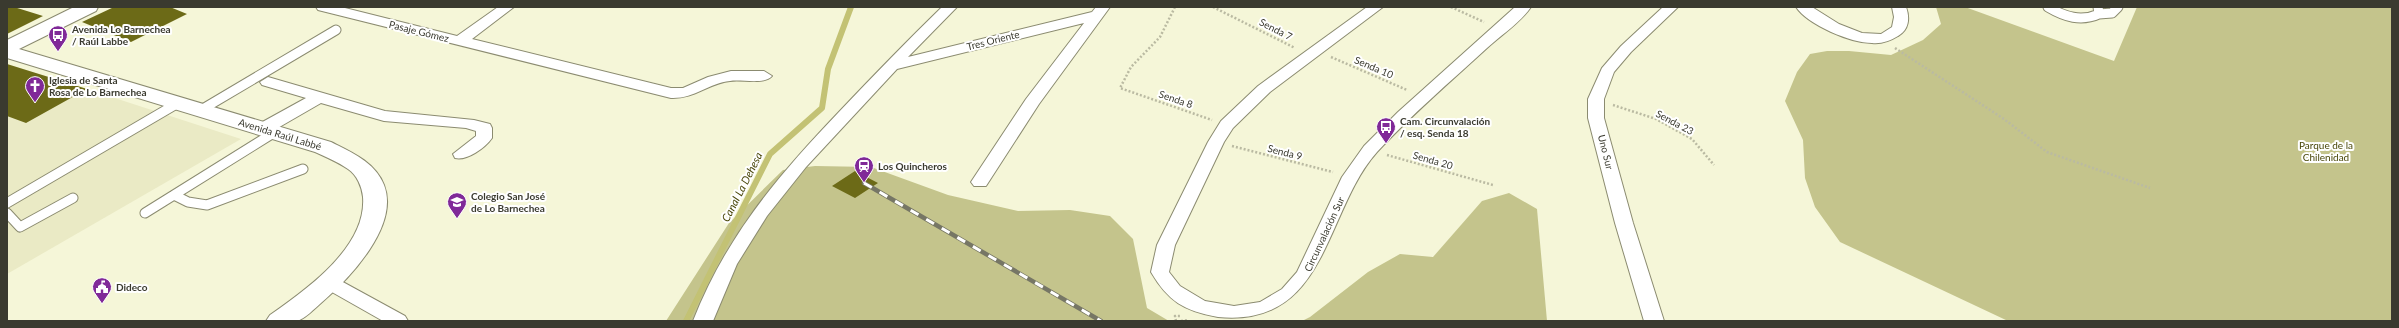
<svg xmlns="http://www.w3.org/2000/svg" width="2399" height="328" font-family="Lato,sans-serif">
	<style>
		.built { fill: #eaeac5 }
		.green { fill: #c4c48c }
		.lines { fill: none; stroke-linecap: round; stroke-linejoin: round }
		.stream { stroke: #c3c274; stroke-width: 6 }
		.building { fill: #6c6a17 }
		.lane-casing { stroke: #8b8b70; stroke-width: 11 }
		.street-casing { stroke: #8b8b70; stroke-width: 2 }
		.secondary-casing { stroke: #8b8b70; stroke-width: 2 }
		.path { stroke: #babaa2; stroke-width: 2.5; stroke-dasharray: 2 2; stroke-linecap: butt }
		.lane { stroke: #fff; stroke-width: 9 }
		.street { fill: #fff; fill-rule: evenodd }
		.secondary { fill: #fff; fill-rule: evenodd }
		.rail-casing { stroke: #767665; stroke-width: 4.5 }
		.rail { stroke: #fff; stroke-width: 3; stroke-dasharray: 9; stroke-linecap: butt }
		.labels { text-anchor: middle; stroke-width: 4; stroke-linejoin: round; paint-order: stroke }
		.poi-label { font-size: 10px; font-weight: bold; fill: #3a3a2f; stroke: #fff; text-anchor: start }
		.street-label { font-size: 10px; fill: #3a3a2f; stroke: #fff }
		.park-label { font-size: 10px; fill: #494709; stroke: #fff }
		.water-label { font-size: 11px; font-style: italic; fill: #4a480b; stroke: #fff }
	</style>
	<rect width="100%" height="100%" fill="#f5f6d8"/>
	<path class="built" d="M7,64L87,89L241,139L7,274Z"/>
	<path class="green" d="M1936,7H1965L2114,61L2137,7H2392V321H2008L1840,242L1815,207L1805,178L1803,140L1785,101L1797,72L1810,54L1827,51H1849L1891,55L1923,40L1941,24Z
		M815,166L871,167L948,195L1018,211L1070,210L1110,216L1133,239L1147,308L1169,321H666L729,223L783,170Z
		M1509,193L1537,209L1547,321H1302L1310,317L1368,272L1400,254L1433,257L1482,201Z"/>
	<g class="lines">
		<path class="stream" d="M686,321L770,154L822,108L828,69L851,7"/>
	</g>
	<path class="building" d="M7,7H14L43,16L7,34Z
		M114,7H170L187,14L131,42L82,22Z
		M7,64L87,89L26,123L7,116Z
		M855,171L878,183L855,198L832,186Z"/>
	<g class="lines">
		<g class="lane-casing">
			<path id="lane" d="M2048,7C2065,17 2081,22 2099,14L2098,7
				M2099,14L2112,13L2118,7
				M201,110L336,30
				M174,195L188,202L207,205L303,169
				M7,203L178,103
				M7,213L20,227L73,198
				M145,213L275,132"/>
		</g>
		<g class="street-casing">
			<path id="street" d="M316,7H341L457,36L498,7H514L472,39L671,88H683L708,77L731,71H764L772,76C765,85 741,79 730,81C709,83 694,99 671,98L318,10Z
				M942,7H957L908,57L1092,12L1096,7H1110L1039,104L986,186H974L971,182L1026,99L1084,23L897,69L806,167L767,216L737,264L713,321H693C726,237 776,178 838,113C872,77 906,42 942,7Z
				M1367,7H1383L1270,92L1233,128L1224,142L1175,245L1169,272L1180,286L1205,301L1234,306L1260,302L1282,289L1297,272L1342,177L1364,146L1398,112L1515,7H1531C1520,23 1501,35 1487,48C1450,82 1411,115 1377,152C1324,211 1328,328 1218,317C1184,311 1168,301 1151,272L1157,245L1208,142L1221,121L1258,86Z
				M1663,7H1678L1631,52L1614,72L1604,99V118L1633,223L1664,321H1644L1615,223L1588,118V99L1602,68L1621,46Z
				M1796,7H1812L1839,24L1862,33L1881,34L1892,27L1894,17L1892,7H1906C1910,18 1909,30 1898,36C1890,41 1881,44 1872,43C1851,43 1808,25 1796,7Z
				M268,77L385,111L474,120L490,124L492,128V138C485,148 467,161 455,158L453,154L476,136V131L466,128L384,121L321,103L269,133H257L255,129L257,125L306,98L262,85L260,82Z
				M330,275L405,316L408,321H383L323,287L321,282L323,277Z"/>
		</g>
		<g class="secondary-casing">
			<path id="secondary" d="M74,7H98L96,11L19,49L331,142C351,152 375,162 384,185C400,226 349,279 321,303C315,308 305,319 297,321C288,323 275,321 266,321L270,315C306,290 367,247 363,197C362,187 357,175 348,169C338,162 326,157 315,152L7,58V40Z"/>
		</g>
		<path class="path" d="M1175,7L1160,37L1131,67L1120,88L1212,120
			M1213,7L1295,48
			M1451,7L1484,22
			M1895,48L2004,119L2047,152L2150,188
			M1331,57L1407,90
			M1613,105L1656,119L1692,139L1714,165
			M1232,146L1333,172
			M1387,155L1493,185
			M1176,321L1175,316H1180
			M1181,321L1188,320"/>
		<use href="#lane" class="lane"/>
		<use href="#street" class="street"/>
		<use href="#secondary" class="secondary"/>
		<g class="rail-casing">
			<path id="rail" d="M864,183L1101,321"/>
		</g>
		<use href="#rail" class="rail"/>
	</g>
	<defs>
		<g id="bus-pin" transform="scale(1)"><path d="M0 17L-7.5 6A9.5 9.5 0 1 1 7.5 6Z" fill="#802998" stroke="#fff"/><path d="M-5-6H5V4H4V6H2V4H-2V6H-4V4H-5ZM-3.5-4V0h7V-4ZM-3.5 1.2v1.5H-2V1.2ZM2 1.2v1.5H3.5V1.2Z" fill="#fff"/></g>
		<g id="church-pin" transform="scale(1)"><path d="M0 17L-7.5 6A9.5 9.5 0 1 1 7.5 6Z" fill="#802998" stroke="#fff"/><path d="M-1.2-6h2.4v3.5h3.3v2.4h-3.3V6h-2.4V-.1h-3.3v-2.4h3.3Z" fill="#fff"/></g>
		<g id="station-pin" transform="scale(1)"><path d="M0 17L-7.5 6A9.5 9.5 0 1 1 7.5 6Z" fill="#802998" stroke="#fff"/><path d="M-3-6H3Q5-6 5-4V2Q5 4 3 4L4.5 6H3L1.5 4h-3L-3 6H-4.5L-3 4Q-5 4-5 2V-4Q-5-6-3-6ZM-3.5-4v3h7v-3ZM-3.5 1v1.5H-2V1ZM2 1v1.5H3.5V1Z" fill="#fff"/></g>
		<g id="school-pin" transform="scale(1)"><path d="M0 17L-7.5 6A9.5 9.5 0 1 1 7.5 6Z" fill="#802998" stroke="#fff"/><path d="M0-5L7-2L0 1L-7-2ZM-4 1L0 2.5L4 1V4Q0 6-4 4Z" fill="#fff"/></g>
		<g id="civic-pin" transform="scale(1)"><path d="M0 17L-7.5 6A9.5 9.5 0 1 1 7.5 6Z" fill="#802998" stroke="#fff"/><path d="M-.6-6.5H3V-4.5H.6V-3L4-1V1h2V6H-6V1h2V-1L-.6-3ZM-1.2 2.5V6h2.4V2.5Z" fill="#fff"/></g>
	</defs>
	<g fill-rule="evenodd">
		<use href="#bus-pin" x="58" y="35"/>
		<use href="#church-pin" x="35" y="86"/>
		<use href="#bus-pin" x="1386" y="127"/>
		<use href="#station-pin" x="864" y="166"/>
		<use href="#school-pin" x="457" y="202"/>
		<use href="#civic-pin" x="102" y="287"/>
	</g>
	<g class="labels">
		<g class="poi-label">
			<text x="72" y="33">Avenida Lo Barnechea<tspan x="72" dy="12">/ Raúl Labbe</tspan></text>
			<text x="49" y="84">Iglesia de Santa<tspan x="49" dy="12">Rosa de Lo Barnechea</tspan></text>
			<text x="1400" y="125">Cam. Circunvalación<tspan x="1400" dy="12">/ esq. Senda 18</tspan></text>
			<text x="878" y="170">Los Quincheros</text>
			<text x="471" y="200">Colegio San José<tspan x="471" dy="12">de Lo Barnechea</tspan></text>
			<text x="116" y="291">Dideco</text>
		</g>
		<g class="street-label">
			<text transform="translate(1276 29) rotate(27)" y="4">Senda 7</text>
			<text transform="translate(419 31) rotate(14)" y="4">Pasaje Gómez</text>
			<text transform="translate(993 40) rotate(-14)" y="4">Tres Oriente</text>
			<text transform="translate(1374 67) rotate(23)" y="4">Senda 10</text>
			<text transform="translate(1176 99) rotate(19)" y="4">Senda 8</text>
			<text transform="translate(1675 122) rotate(28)" y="4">Senda 23</text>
			<text transform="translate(280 134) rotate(17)" y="4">Avenida Raúl Labbé</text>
			<text transform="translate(1285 152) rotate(14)" y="4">Senda 9</text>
			<text transform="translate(1606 152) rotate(76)" y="4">Uno Sur</text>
			<text transform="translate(1433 160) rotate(16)" y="4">Senda 20</text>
			<text transform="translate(1324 234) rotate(-65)" y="4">Circunvalación Sur</text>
		</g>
		<g class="park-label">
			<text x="2326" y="149">Parque de la<tspan x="2326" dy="12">Chilenidad</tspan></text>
		</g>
		<g class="water-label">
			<text transform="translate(742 187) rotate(-63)" y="4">Canal La Dehesa</text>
		</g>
	</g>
	<rect width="2399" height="328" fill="none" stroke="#3a3a2f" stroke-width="16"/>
</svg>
